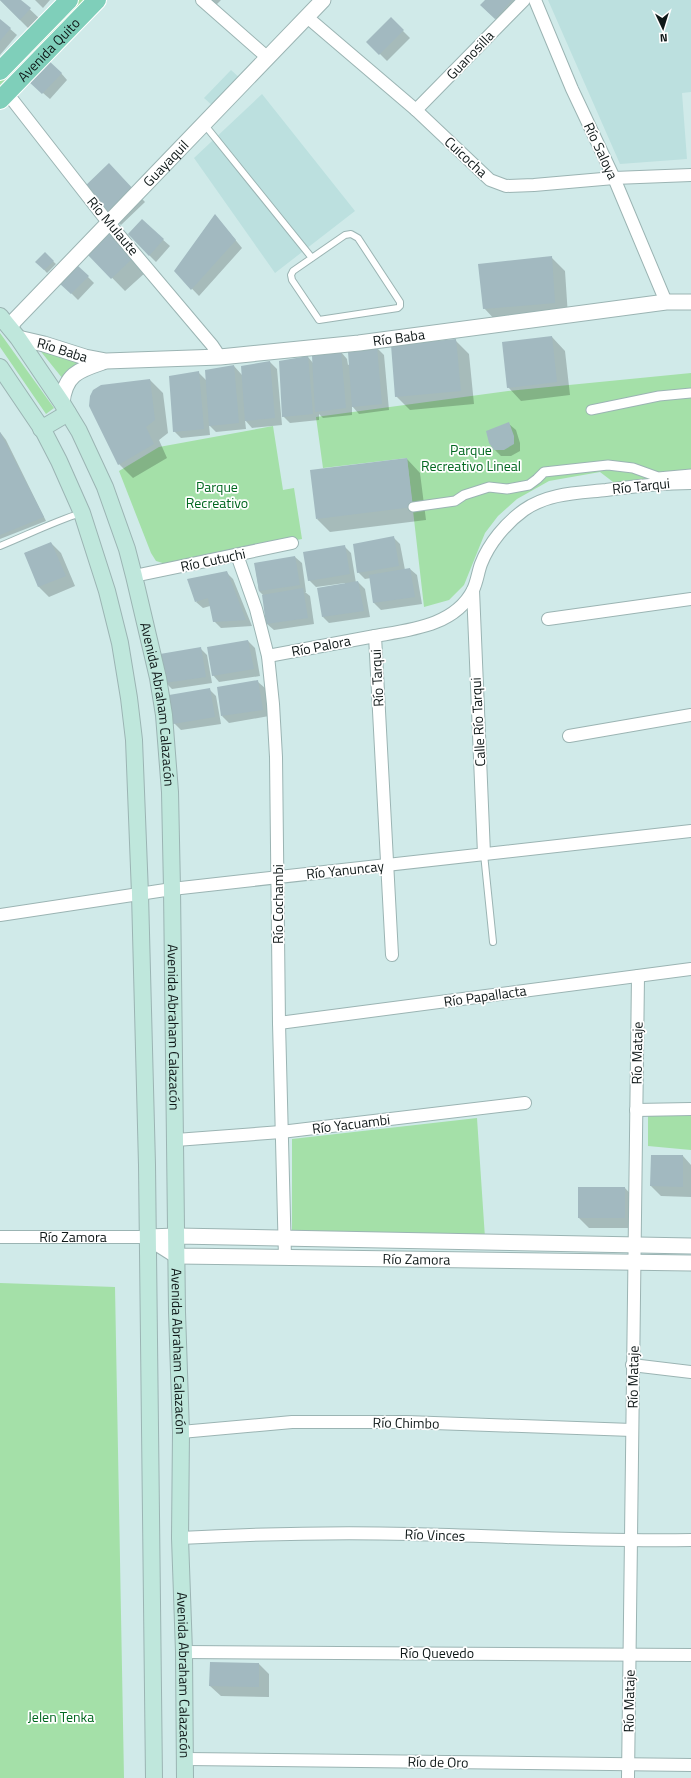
<svg xmlns="http://www.w3.org/2000/svg" width="691" height="1778" font-family="'Titillium Web',sans-serif">
	<style>
		.built { fill: #bce0df }
		.green { fill: #a4e0a8 }
		.shadow { fill: #0003 }
		.building { fill: #a2b9c0 }
		.lines { fill: none; stroke-linecap: round; stroke-linejoin: round }
		.service-casing { stroke: #9bb4b3; stroke-width: 8 }
		.pedestrian-casing { stroke: #9bb4b3; stroke-width: 11 }
		.minor-casing { stroke: #9bb4b3; stroke-width: 14 }
		.tertiary-casing { stroke: #9bb4b3; stroke-width: 17 }
		.secondary-casing { stroke: #9bb4b3; stroke-width: 18 }
		.primary-casing { stroke: #fff; stroke-width: 20 }
		.service { stroke: #fff; stroke-width: 6 }
		.pedestrian { stroke: #fff; stroke-width: 9 }
		.minor { stroke: #fff; stroke-width: 12 }
		.tertiary { stroke: #fff; stroke-width: 15 }
		.secondary { stroke: #bfe7dc; stroke-width: 16 }
		.primary { stroke: #7fcfba; stroke-width: 18 }
		.labels { text-anchor: middle; stroke-width: 3.5; stroke-linejoin: round; paint-order: stroke }
		.street-label { font-size: 14px; fill: #0f1818; stroke: #fff }
		.park-label { font-size: 14px; fill: #026820; stroke: #fff }
	</style>
	<rect width="100%" height="100%" fill="#d0eae9"/>
	<path class="built" d="M548,0H691V92L682,93L687,159L620,164Z
		M231,70L242,80L215,108L204,98Z
		M262,94L355,211L275,273L194,158Z"/>
	<path class="green" d="M78,0H84L0,85V79Z
		M0,333L54,408L46,414L0,347Z
		M38,348L79,363L69,369L63,379Z
		M691,373V476L617,485L600,472L549,481L517,499L498,516L485,533L464,585L449,600L424,607L407,458L323,468L316,417L508,391Z
		M273,426L283,490L294,488L302,539L166,564L156,561L151,553L119,471L159,447Z
		M648,1112L691,1114V1150L648,1146Z
		M477,1118L485,1238L292,1234V1139Z
		M0,1283L115,1287L124,1778H0Z"/>
	<path class="shadow" d="M0,0H20L40,19L30,30Z
		M35,0H50L43,8Z
		M207,0H221L215,6Z
		M486,0H524L502,25L481,5Z
		M391,19L410,38L387,61L368,42Z
		M0,20L17,35L0,55Z
		M61,73L67,80L50,99L36,87Z
		M119,175L145,202L121,225L110,215Z
		M215,215L242,248L199,296L175,271Z
		M142,221L170,246L156,262L149,255Z
		M108,234L146,272L125,291L88,253Z
		M45,254L56,264L47,273L37,262Z
		M551,257L565,271L568,316L497,322L484,308Z
		M77,266L94,283L78,300L61,283Z
		M552,337L565,351L570,395L521,401L508,387Z
		M456,341L469,354L474,404L410,410L396,396Z
		M377,348L384,355L389,410L359,414L352,406V415L323,418L319,414V420L290,423L283,416L308,357L313,363L341,352L347,359L348,365L350,364Z
		M270,362L277,369L282,425L252,428L245,420L246,429L216,432L209,425L210,435L181,438L174,431L198,372L207,381L234,366L242,375Z
		M150,380L163,393L168,433L159,440L167,458L133,478L119,464Z
		M509,424L516,430L520,443V451L511,456H501L494,449Z
		M0,432L6,440L46,521L0,539Z
		M407,459L420,473L426,520L330,532L317,519Z
		M394,538L400,544L405,570L410,569L417,575L422,604L381,610L374,603L371,578L365,579L358,572Z
		M51,543L61,553L75,586L49,597L39,587L25,553Z
		M344,546L351,553L356,583L358,582L365,589L370,617L329,623L323,617L345,584V583L316,587L309,580Z
		M295,557L302,563L306,592H305L310,596L314,624L274,630L267,624L264,596L259,591L255,564Z
		M226,572L233,579L252,626L221,628L214,621L210,606L203,608L196,602Z
		M248,641L255,648L260,676L219,682L213,675Z
		M200,648L207,655L212,683L172,689L165,682Z
		M258,682L265,688L269,716L229,723L222,716Z
		M209,689L216,696L221,724L181,730L174,723Z
		M683,1156L691,1165V1197L661,1196L651,1186Z
		M625,1188L635,1199V1228H589L579,1218Z
		M259,1664L269,1674V1697L221,1696L210,1686Z"/>
	<path class="building" d="M0,0H21L31,8L20,20Z
		M485,0H512L495,19L480,5Z
		M391,17L404,30L379,55L366,42Z
		M0,19L11,28L0,41Z
		M48,60L62,73L42,94L28,81Z
		M109,163L135,191L110,216L83,188Z
		M215,214L236,240L191,290L174,271Z
		M142,219L164,239L149,256L128,234Z
		M108,232L133,258L111,279L86,253Z
		M45,252L54,261L44,270L35,262Z
		M552,256L555,303L483,309L478,264Z
		M77,265L89,276L71,294L59,283Z
		M552,336L557,382L507,388L502,342Z
		M456,339L461,391L395,397L391,345Z
		M377,347L382,404L352,407L348,352Z
		M341,351L346,408L315,412L312,356Z
		M308,356L313,414L282,417L279,361Z
		M270,361L275,418L245,421L241,366Z
		M234,365L239,423L209,426L205,370Z
		M199,371L204,429L173,432L169,376Z
		M150,379L155,420L146,427L154,444L118,465L89,406L90,396L93,390L101,385Z
		M509,422L514,436V444L504,450H494L489,443L486,431Z
		M0,432L44,517L0,535Z
		M407,458L413,507L316,519L310,470Z
		M394,536L399,566L357,573L353,544Z
		M51,542L66,576L38,587L24,553Z
		M345,545L350,574L308,581L303,552Z
		M295,556L300,585L259,591L254,563Z
		M410,568L415,597L373,603L369,575Z
		M227,571L246,620L213,622L208,598L195,602L187,579Z
		M358,581L364,611L322,617L317,588Z
		M303,588L308,618L266,624L262,595Z
		M248,640L254,669L212,676L207,647Z
		M201,647L206,677L164,683L160,654Z
		M258,680L263,710L221,716L217,687Z
		M210,688L215,717L173,724L169,695Z
		M651,1155H683V1187L650,1186Z
		M578,1187H625V1218H578Z
		M210,1662L259,1663V1687L209,1686Z"/>
	<g class="lines">
		<g class="service-casing">
			<path id="service" d="M204,124L312,258
				M351,234L358,238L400,302V306L398,308L319,320L292,280L291,275L293,271L345,235Z
				M0,546C27,535 53,522 81,513
				M484,854L493,942"/>
		</g>
		<g class="pedestrian-casing">
			<path id="pedestrian" d="M591,410L659,396L691,393
				M413,507L455,501L464,495L489,487L507,489L529,485L537,479L544,472L608,465L633,468L658,477L691,474"/>
		</g>
		<g class="minor-casing">
			<g id="minor">
				<path d="M202,0L268,58"/>
				<path d="M535,0L572,89L614,178L666,302"/>
				<path d="M307,17L416,110L490,180L506,186L534,185L614,178L691,175"/>
				<path d="M7,93L103,216L212,345L220,357"/>
				<path d="M416,110L524,0"/>
				<path d="M237,555L256,609L268,656L273,704L276,757L279,1023L285,1258"/>
				<path d="M134,576L292,543"/>
				<path d="M473,590L484,854"/>
				<path d="M548,619L691,599"/>
				<path d="M268,656L375,636"/>
				<path d="M569,736L691,715"/>
				<path d="M0,915L172,889L691,831"/>
				<path d="M392,955L375,636C409,630 455,626 473,590C477,582 478,572 481,564C489,543 506,523 524,510C548,493 578,493 606,490C635,486 662,483 691,483"/>
				<path d="M279,1023L691,969"/>
				<path d="M636,1110L691,1109"/>
				<path d="M176,1140L281,1132L525,1103"/>
				<path id="s1" d="M0,1237H147"/>
				<path d="M632,1365L691,1372"/>
				<path d="M181,1432L292,1422H406L632,1430"/>
				<path d="M180,1538C256,1534 333,1532 410,1534C503,1536 597,1542 691,1540"/>
				<path d="M184,1652L691,1655"/>
				<path d="M186,1759L691,1765"/>
				<path d="M628,1778L638,976"/>
			</g>
		</g>
		<g class="tertiary-casing">
			<g id="tertiary">
				<path id="s2" d="M10,327L15,320L323,0"/>
				<path id="s3" d="M18,338L44,344L85,357L106,361L220,357L359,343L666,302H691"/>
				<path d="M62,403C65,374 79,370 103,362"/>
				<path id="s4" d="M147,1237L177,1256L691,1263"/>
				<path d="M147,1237L177,1236L691,1246"/>
			</g>
		</g>
		<g class="secondary-casing">
			<g id="secondary">
				<path id="s5" d="M0,316L18,338L62,403L79,431L105,487L127,549L134,576L158,678L164,715L170,792L172,889L177,1312L181,1432L180,1538L184,1652L185,1778"/>
				<path d="M0,367L44,432L59,461L82,513L107,591L120,643L129,698L134,740L140,894L147,1165L154,1778"/>
				<path d="M41,429L68,413"/>
			</g>
		</g>
		<g class="primary-casing">
			<g id="primary">
				<path d="M0,71L69,0"/>
				<path id="s6" d="M0,100L97,0"/>
			</g>
		</g>
		<use href="#service" class="service"/>
		<use href="#pedestrian" class="pedestrian"/>
		<use href="#minor" class="minor"/>
		<use href="#tertiary" class="tertiary"/>
		<use href="#secondary" class="secondary"/>
		<use href="#primary" class="primary"/>
	</g>
	<g class="labels">
		<g class="street-label">
			<text dy="5" stroke="none"><textPath href="#s6" startOffset="70">Avenida Quito</textPath></text>
			<text transform="translate(470 55) rotate(-46)" y="5">Guanosilla</text>
			<text transform="translate(601 151) rotate(65)" y="5">Río Saloya</text>
			<text transform="translate(466 157) rotate(43)" y="5">Cuicocha</text>
			<text dy="5" stroke="none"><textPath href="#s2" startOffset="226">Guayaquil</textPath></text>
			<text transform="translate(113 226) rotate(50)" y="5">Río Mulaute</text>
			<text dy="5" stroke="none"><textPath href="#s3" startOffset="385">Río Baba</textPath></text>
			<text dy="5" stroke="none"><textPath href="#s3" startOffset="46">Río Baba</textPath></text>
			<text transform="translate(641 486) rotate(-6)" y="5">Río Tarqui</text>
			<text transform="translate(213 560) rotate(-12)" y="5">Río Cutuchi</text>
			<text transform="translate(321 646) rotate(-11)" y="5">Río Palora</text>
			<text transform="translate(377 678) rotate(-93)" y="5">Río Tarqui</text>
			<text dy="5" stroke="none"><textPath href="#s5" startOffset="426">Avenida Abraham Calazacón</textPath></text>
			<text transform="translate(478 722) rotate(-93)" y="5">Calle Río Tarqui</text>
			<text transform="translate(345 870) rotate(-6)" y="5">Río Yanuncay</text>
			<text transform="translate(278 904) rotate(-90)" y="5">Río Cochambi</text>
			<text transform="translate(485 996) rotate(-8)" y="5">Río Papallacta</text>
			<text dy="5" stroke="none"><textPath href="#s5" startOffset="750">Avenida Abraham Calazacón</textPath></text>
			<text transform="translate(637 1053) rotate(-89)" y="5">Río Mataje</text>
			<text transform="translate(351 1124) rotate(-7)" y="5">Río Yacuambi</text>
			<text dy="5" stroke="none"><textPath href="#s1" startOffset="73">Río Zamora</textPath></text>
			<text dy="5" stroke="none"><textPath href="#s4" startOffset="275">Río Zamora</textPath></text>
			<text dy="5" stroke="none"><textPath href="#s5" startOffset="1074">Avenida Abraham Calazacón</textPath></text>
			<text transform="translate(633 1377) rotate(-89)" y="5">Río Mataje</text>
			<text transform="translate(406 1423) rotate(1)" y="5">Río Chimbo</text>
			<text transform="translate(435 1535) rotate(2)" y="5">Río Vinces</text>
			<text x="437" y="1658">Río Quevedo</text>
			<text dy="5" stroke="none"><textPath href="#s5" startOffset="1398">Avenida Abraham Calazacón</textPath></text>
			<text transform="translate(629 1701) rotate(-89)" y="5">Río Mataje</text>
			<text transform="translate(438 1762) rotate(1)" y="5">Río de Oro</text>
		</g>
		<g class="park-label">
			<text x="471" y="455">Parque<tspan x="471" dy="16">Recreativo Lineal</tspan></text>
			<text x="217" y="492">Parque<tspan x="217" dy="16">Recreativo</tspan></text>
			<text x="61" y="1722">Jelen Tenka</text>
		</g>
	</g>
	<g transform="translate(663 28) rotate(176)" stroke="#ffffff" stroke-width="3" paint-order="stroke">
	<path d="M0-3L7 15L0 10L-7 15Z" fill="#0f1818"/>
	<text y="-6" font-size="11" font-weight="bold" text-anchor="middle" fill="#0f1818">N</text>
	</g>
</svg>
